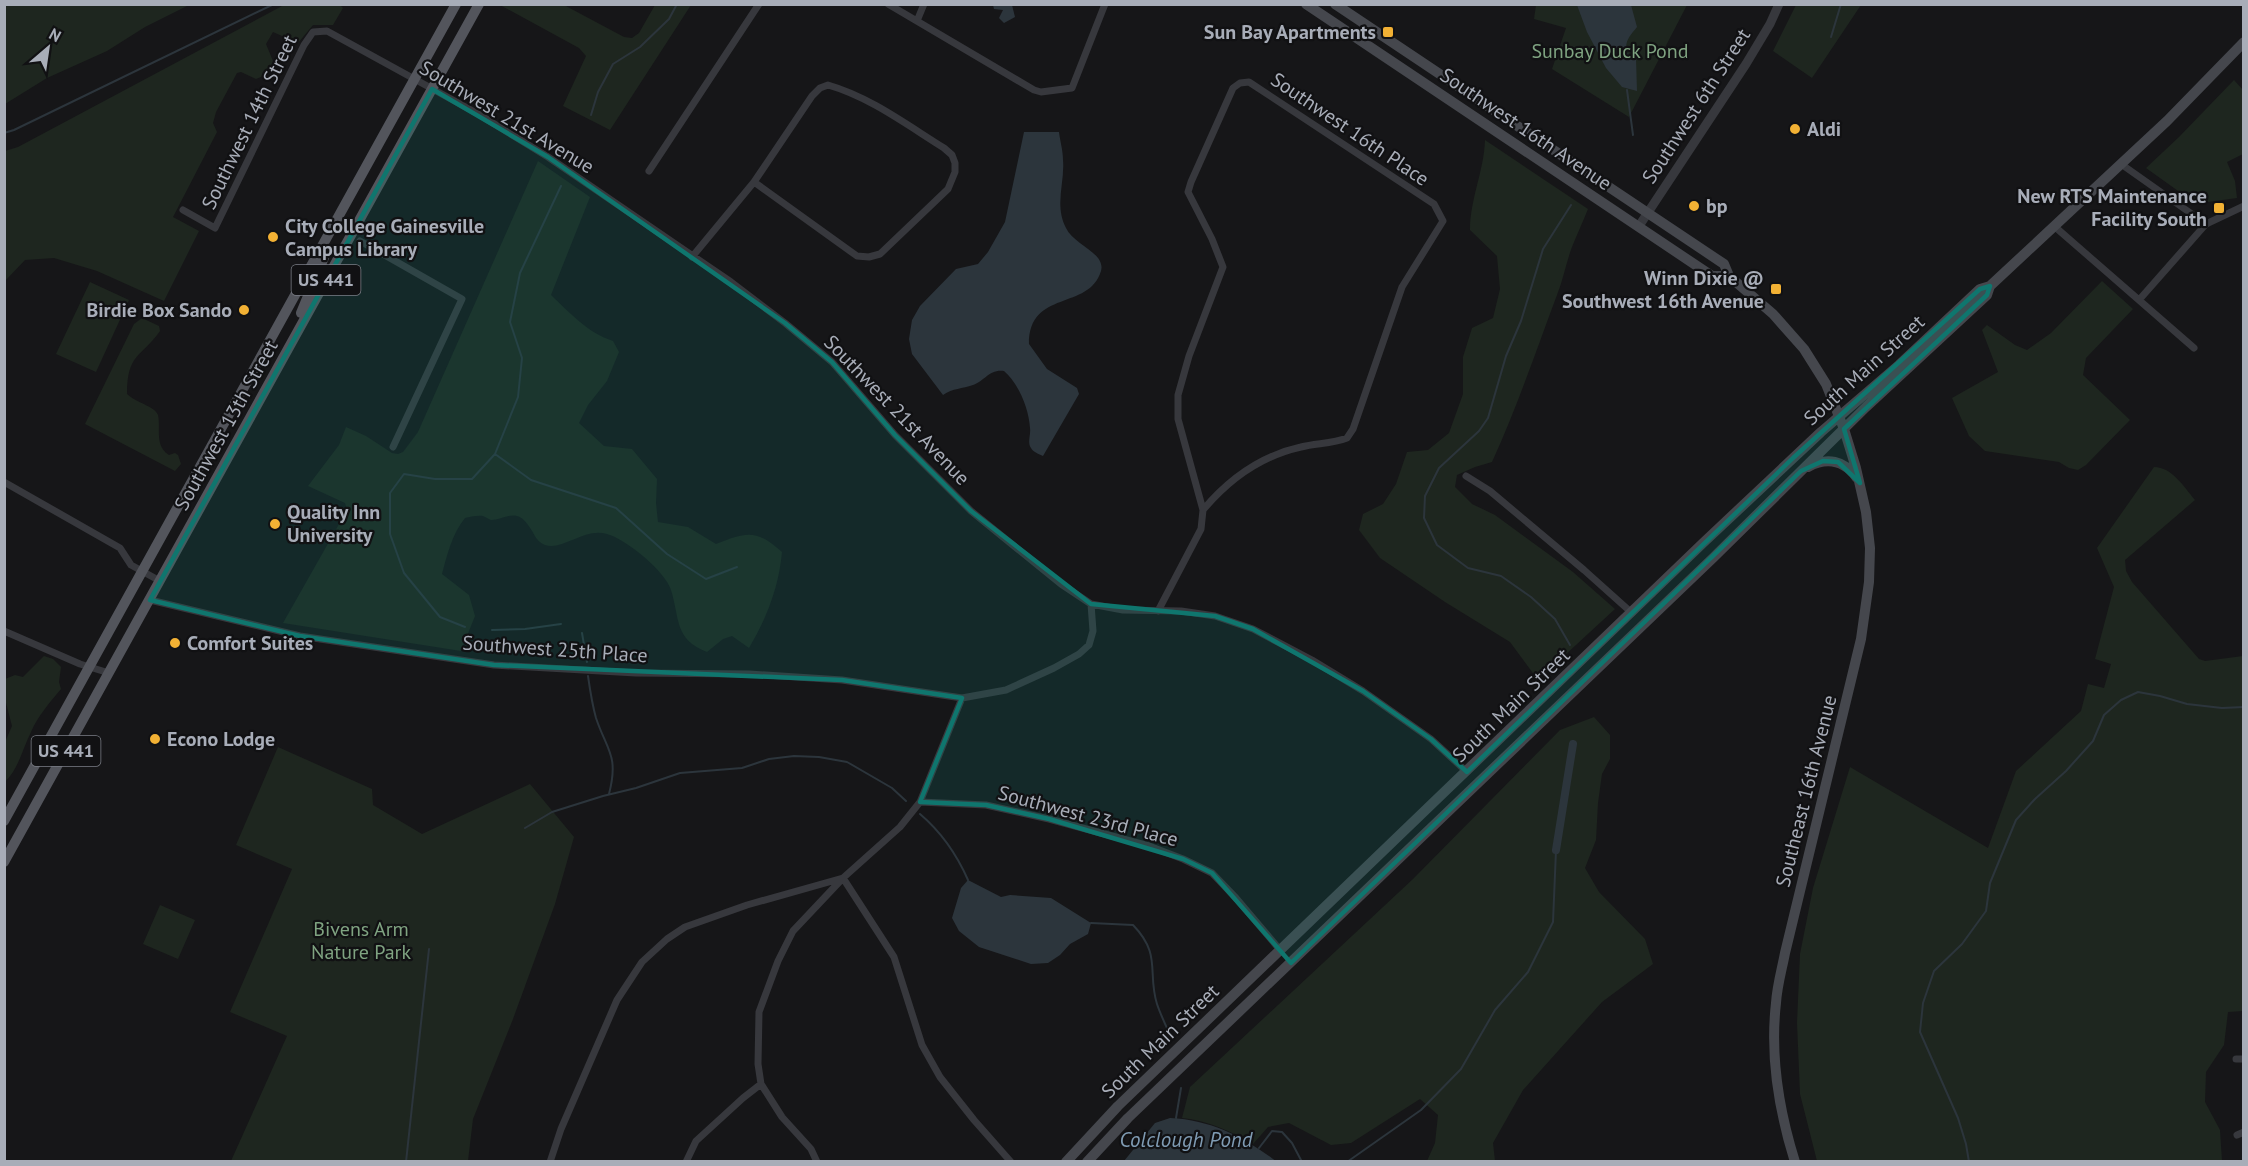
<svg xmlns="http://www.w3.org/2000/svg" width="2248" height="1166" font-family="'PT Sans',sans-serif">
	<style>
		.green { fill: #1e261f }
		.water { fill: #2c353c }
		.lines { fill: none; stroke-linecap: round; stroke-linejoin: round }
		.stream { stroke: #2c353c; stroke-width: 2 }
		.canal { stroke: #2c353c; stroke-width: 8 }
		.minor { stroke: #37383d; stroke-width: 7 }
		.tertiary { stroke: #37383d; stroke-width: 9 }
		.secondary { stroke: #45474d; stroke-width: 10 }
		.primary { stroke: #53555c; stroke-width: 10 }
		.marked { fill: #0f766e; fill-opacity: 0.2; stroke: #0f766e; stroke-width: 4.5; stroke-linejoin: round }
		.poi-dot { fill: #f2b134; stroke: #111113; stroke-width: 2 }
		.labels { text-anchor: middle; stroke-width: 4.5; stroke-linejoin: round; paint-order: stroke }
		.shield { fill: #111113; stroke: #7b7e86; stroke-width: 1.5 }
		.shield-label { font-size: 18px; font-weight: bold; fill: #a8adb8 }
		.poi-label { font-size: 20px; font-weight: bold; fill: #a8adb8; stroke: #111113; text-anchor: start }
		.park-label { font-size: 20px; fill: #7fa381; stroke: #111113 }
		.street-label { font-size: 20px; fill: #a8adb8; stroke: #111113 }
		.water-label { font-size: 21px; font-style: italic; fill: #7f9bb3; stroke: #111113 }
	</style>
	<rect width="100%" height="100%" fill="#161618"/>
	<path class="green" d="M5,4H189V5L145,27L107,51L47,78L5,104Z
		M284,5H340L343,8L333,25H313L298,43L273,32L266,44L273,61L270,73L256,79L241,72L237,73L216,112L213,123L217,132L173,217L199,231L164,301L97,271L54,258L25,260L5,281V151L18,147Z
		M500,5H564L624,37L632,38L639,33L655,5H691L610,130L563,106L586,56L579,48Z
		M1536,5H1687L1629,117L1552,69L1566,28L1534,19Z
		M1796,5H1861L1812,78L1773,51Z
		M2234,80L2243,90V154L2227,162L2235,181L2237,198L2208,202L2188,198L2146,168L2179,137Z
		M1485,140L1588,209C1583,222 1577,234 1572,247C1566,263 1563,280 1557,295C1536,351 1517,407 1492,462L1475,467L1457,475L1455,487L1472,504L1495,515L1573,572L1615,609L1538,680L1510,642L1445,602L1380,558L1359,530L1363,514L1383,504L1396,484L1407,452L1428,450L1449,433L1463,394V357L1472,328L1493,318L1500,289L1497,256L1470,230C1470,199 1484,171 1485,140Z
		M538,161L590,197L551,295C570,313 588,333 613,341L619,352L607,381L588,405L579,423L604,446L632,449L657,479L656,503L658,522L688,527L716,544C747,532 756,529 782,552C779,586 767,618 749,648L732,636L723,639L707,652C674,639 680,619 671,590C665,571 626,539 607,534C585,527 562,551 545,545C535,541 534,532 528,525C516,507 504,520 491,520C488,519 486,517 483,516C477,515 470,517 465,518C452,534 447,555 442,574L469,595L475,616L461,651L283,623L347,510L345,503L308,486L339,445L346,427L366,436L392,453L398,454L403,452L418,432Z
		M2102,281L2133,309L2086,358L2083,375L2130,420L2086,465L2078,470L2069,468L2059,462L1985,451L1969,436L1952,398L1998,372L1982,330L1987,325L2015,345L2027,350L2051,333Z
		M90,282L129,300L96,372L56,354Z
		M142,318L159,326L160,331C141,358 127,353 127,394C136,403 155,406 158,415C161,429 154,445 169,455L175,453L178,455L181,464L175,471L85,424L134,324Z
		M2154,467C2172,467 2184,487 2195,500L2125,560L2126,571L2132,582L2199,659L2205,661L2243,656V1011L2228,1012L2224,1045L2206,1072L2205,1102L2220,1130L2222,1161H1817L1800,1094L1797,1023L1800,954L1813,888L1850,767L1988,848L2016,771L2081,711L2088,684L2104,688L2111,664L2095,659L2114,587L2097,548Z
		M44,656L53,659L61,667L59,682L61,689C50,702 38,716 31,732C22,750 19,768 5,782V742L12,726L5,699V679L15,675L23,677Z
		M1594,717L1610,735V759L1602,774L1598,803L1596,840L1585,868L1599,892L1645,939L1653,964L1602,1002L1523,1090L1493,1143L1495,1161H1427L1435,1143L1438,1115L1420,1099L1351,1143L1331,1145L1289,1123L1268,1127L1253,1144C1232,1132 1207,1120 1182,1118L1190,1087L1413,879L1560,730Z
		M278,747L372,789L373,805L422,834L530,784L574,837L555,904L513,1019L473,1119L468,1161H231L287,1036L230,1012L292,869L236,845Z
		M160,905L195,920L178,959L143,944Z"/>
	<path class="water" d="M993,5H1012L1015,17L1004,23L999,18L1003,10L994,9Z
		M1577,5H1631L1637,27C1630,36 1624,41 1627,53L1636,58L1637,91L1622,87L1606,68L1587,32Z
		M1024,132H1059C1060,141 1063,150 1063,160C1065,183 1054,205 1066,228C1074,245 1106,253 1101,271C1089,311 1029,289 1029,344L1047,369L1077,388L1079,394L1043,456C1039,454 1033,452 1031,448C1027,442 1031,435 1030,428C1029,409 1019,384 1004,371C989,369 985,381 973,385C962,389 953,388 943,395L912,354L909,339L912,320L920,306L956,269L978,264L988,252L1005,222Z
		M968,880L1001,897L1010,895L1051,898L1091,923L1088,934L1070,944L1060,955L1048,963L1031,964L979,947L959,931L952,918L961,888Z
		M1170,1118C1212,1120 1243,1137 1276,1161H1124L1155,1123Z"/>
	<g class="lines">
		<path class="stream" d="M1831,37L1841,4
			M1627,90L1633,135
			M591,115L598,92L613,64L640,47L669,19L677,4
			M4,133L14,130L274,4
			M495,454L531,480L616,508L667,554L706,579L737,567
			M465,627L440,617L404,573L390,534V493L404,474L435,479H472L495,454L518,397L522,358L510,322L520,273L561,186
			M492,630L525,629L561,624
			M582,633L587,662
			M1570,645L1555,619L1531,597L1501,576L1468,568L1437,545L1424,518L1425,496L1439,468L1479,431L1488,418L1506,356L1521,321L1543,249L1571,205
			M588,676C590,690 592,704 596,718C607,751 619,755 609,794
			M920,814C940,831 957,855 968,880
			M525,828L552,812L603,796L636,788L680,773L742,768L769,759L794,756L819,757L847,762L892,788L906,801
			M1091,923L1133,925C1162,955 1147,972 1157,1004C1161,1016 1167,1028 1172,1039
			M1176,1118L1181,1088
			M1259,1148L1272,1131L1282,1132L1292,1143L1302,1162
			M406,1162L429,949
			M1347,1162L1421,1110L1461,1069L1495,1010L1528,972L1553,922L1556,850
			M1969,1162L1966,1144L1958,1118L1920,1032L1923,1003L1934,971L1962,944L1986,911L1990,883L2016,820L2035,799L2066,771L2093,741L2104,715L2121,700L2138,692L2160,696L2187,704L2222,708L2244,707"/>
		<path class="canal" d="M1556,850L1573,744"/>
		<path class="minor" d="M888,4L1034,90L1041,92L1072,88L1105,4
			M917,21L924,4
			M2121,164L2206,224
			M649,171L759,4
			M183,210L215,228L304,45L313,32L327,31L480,115L548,157L731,282L785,323L832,362L895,435L971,511L1061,584L1091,604L1123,610L1181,611L1215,616L1253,629L1312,660L1363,691L1431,739L1467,772
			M2054,226L2194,348
			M360,241L462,299L393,447
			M692,257L754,182L812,96L820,88L828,85C870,97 907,125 944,148L952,155L955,163V172L948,189L880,254L869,257L857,256L754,182
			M2139,300L2206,224L2244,206
			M1466,476L1490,491L1584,570L1632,613
			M4,482L120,548L131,565L160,581
			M150,600L300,636L494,665L636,673L749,674L842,680L962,698L1006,690L1054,668L1079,654L1089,645L1093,631L1091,604
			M1158,611L1201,529L1203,510L1178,419V395L1189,356L1223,267L1212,239L1188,192L1191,182L1233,88L1240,83L1249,82L1434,204L1443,221L1402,287L1353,429L1347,438C1332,444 1316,443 1301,447C1260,456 1229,479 1203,510
			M4,631L80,664L109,673
			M920,802L986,805L1049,819L1149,846L1183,859L1212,873L1236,898L1281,951
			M2236,1059H2244
			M761,1084L782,1117L811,1149L817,1162
			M2237,1135L2244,1132
			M550,1162L561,1129L617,1000L642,962L667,939L685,927L747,905L843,878L894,957L922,1045L940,1077L974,1120L1011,1162
			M686,1162L696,1141L743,1098L761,1084L758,1064L759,1012L778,961L793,931L843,878L900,827L920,802L962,698"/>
		<path class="tertiary" d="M1639,226L1746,64L1770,24L1779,4"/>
		<path class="secondary" d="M1306,4L1712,276H1729
			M1335,4L1724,264L1729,276L1773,314L1804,349L1826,384L1844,429L1856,468L1866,512L1870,548L1869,582L1861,639L1785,953C1782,969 1777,986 1776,1003C1770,1056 1779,1111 1795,1162
			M1808,467C1827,457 1844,460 1857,478
			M1066,1162L1118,1106L1703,543L1821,432L1899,365L1980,289L1990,286L2167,121L2244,42
			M1087,1162L1128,1118L1713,558L1866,407L1987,295L1990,286"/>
		<path class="primary" d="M301,313L325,255L323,249
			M4,821L456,4
			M4,862L479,4"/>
	</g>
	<path class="marked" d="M432,89L548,157L785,323L832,362L895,435L971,511L1091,604L1215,616L1253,629L1363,691L1431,739L1467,772L1793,458L1980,289L1990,286L1987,295L1844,429L1860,483L1838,462L1823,461L1801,471L1291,963L1212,873L1183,859L1049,819L986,805L920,802L962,698L842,680L494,665L300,636L150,600Z"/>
	<g class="poi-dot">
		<rect x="1382" y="26" width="12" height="12" rx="3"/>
		<circle cx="1795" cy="129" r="6"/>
		<circle cx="1694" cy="206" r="6"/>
		<rect x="2213" y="202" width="12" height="12" rx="3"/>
		<circle cx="273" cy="237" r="6"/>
		<rect x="1770" y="283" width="12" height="12" rx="3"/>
		<circle cx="244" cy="310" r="6"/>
		<circle cx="275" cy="524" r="6"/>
		<circle cx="175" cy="643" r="6"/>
		<circle cx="155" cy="739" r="6"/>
	</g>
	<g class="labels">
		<g class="shield">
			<rect x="291.5" y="265" width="69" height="30" rx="4.5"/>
			<rect x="31.5" y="736" width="69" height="30" rx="4.5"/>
		</g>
		<g class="shield-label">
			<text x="326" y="286">US 441</text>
			<text x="66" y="757">US 441</text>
		</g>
		<g class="poi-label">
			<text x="1376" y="39" text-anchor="end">Sun Bay Apartments</text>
			<text x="1807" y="136">Aldi</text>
			<text x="2207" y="203" text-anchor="end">New RTS Maintenance<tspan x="2207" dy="23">Facility South</tspan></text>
			<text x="1706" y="213">bp</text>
			<text x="285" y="233">City College Gainesville<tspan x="285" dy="23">Campus Library</tspan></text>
			<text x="1764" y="285" text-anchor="end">Winn Dixie @<tspan x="1764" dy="23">Southwest 16th Avenue</tspan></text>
			<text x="232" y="317" text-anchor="end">Birdie Box Sando</text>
			<text x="287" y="519">Quality Inn<tspan x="287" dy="23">University</tspan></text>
			<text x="187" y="650">Comfort Suites</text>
			<text x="167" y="746">Econo Lodge</text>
		</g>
		<g class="park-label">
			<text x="1610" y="58">Sunbay Duck Pond</text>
			<text x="361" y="936">Bivens Arm<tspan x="361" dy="23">Nature Park</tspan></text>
		</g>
		<g class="street-label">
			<text transform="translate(1696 106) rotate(-57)" y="7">Southwest 6th Street</text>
			<text transform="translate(507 117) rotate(31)" y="7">Southwest 21st Avenue</text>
			<text transform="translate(249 122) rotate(-64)" y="7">Southwest 14th Street</text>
			<text transform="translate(1350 129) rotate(34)" y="7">Southwest 16th Place</text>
			<text transform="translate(1526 129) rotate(34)" y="7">Southwest 16th Avenue</text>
			<text transform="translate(1864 370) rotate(-42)" y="7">South Main Street</text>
			<text transform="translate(897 410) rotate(46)" y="7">Southwest 21st Avenue</text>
			<text transform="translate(226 425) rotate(-61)" y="7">Southwest 13th Street</text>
			<text transform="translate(555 649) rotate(4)" y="7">Southwest 25th Place</text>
			<text transform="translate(1511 705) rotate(-44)" y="7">South Main Street</text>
			<text transform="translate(1806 791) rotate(-76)" y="7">Southeast 16th Avenue</text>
			<text transform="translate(1088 816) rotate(15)" y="7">Southwest 23rd Place</text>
			<text transform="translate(1160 1041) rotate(-44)" y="7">South Main Street</text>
		</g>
		<g class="water-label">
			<text x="1186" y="1147">Colclough Pond</text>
		</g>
	</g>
	<rect width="2248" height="1166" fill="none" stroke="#a8adb8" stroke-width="12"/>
	<g transform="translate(48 48) rotate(29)" stroke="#111113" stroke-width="4.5" paint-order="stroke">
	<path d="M0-4.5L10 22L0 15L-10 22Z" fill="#a8adb8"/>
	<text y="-9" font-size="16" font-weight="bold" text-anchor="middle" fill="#a8adb8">N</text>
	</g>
</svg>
